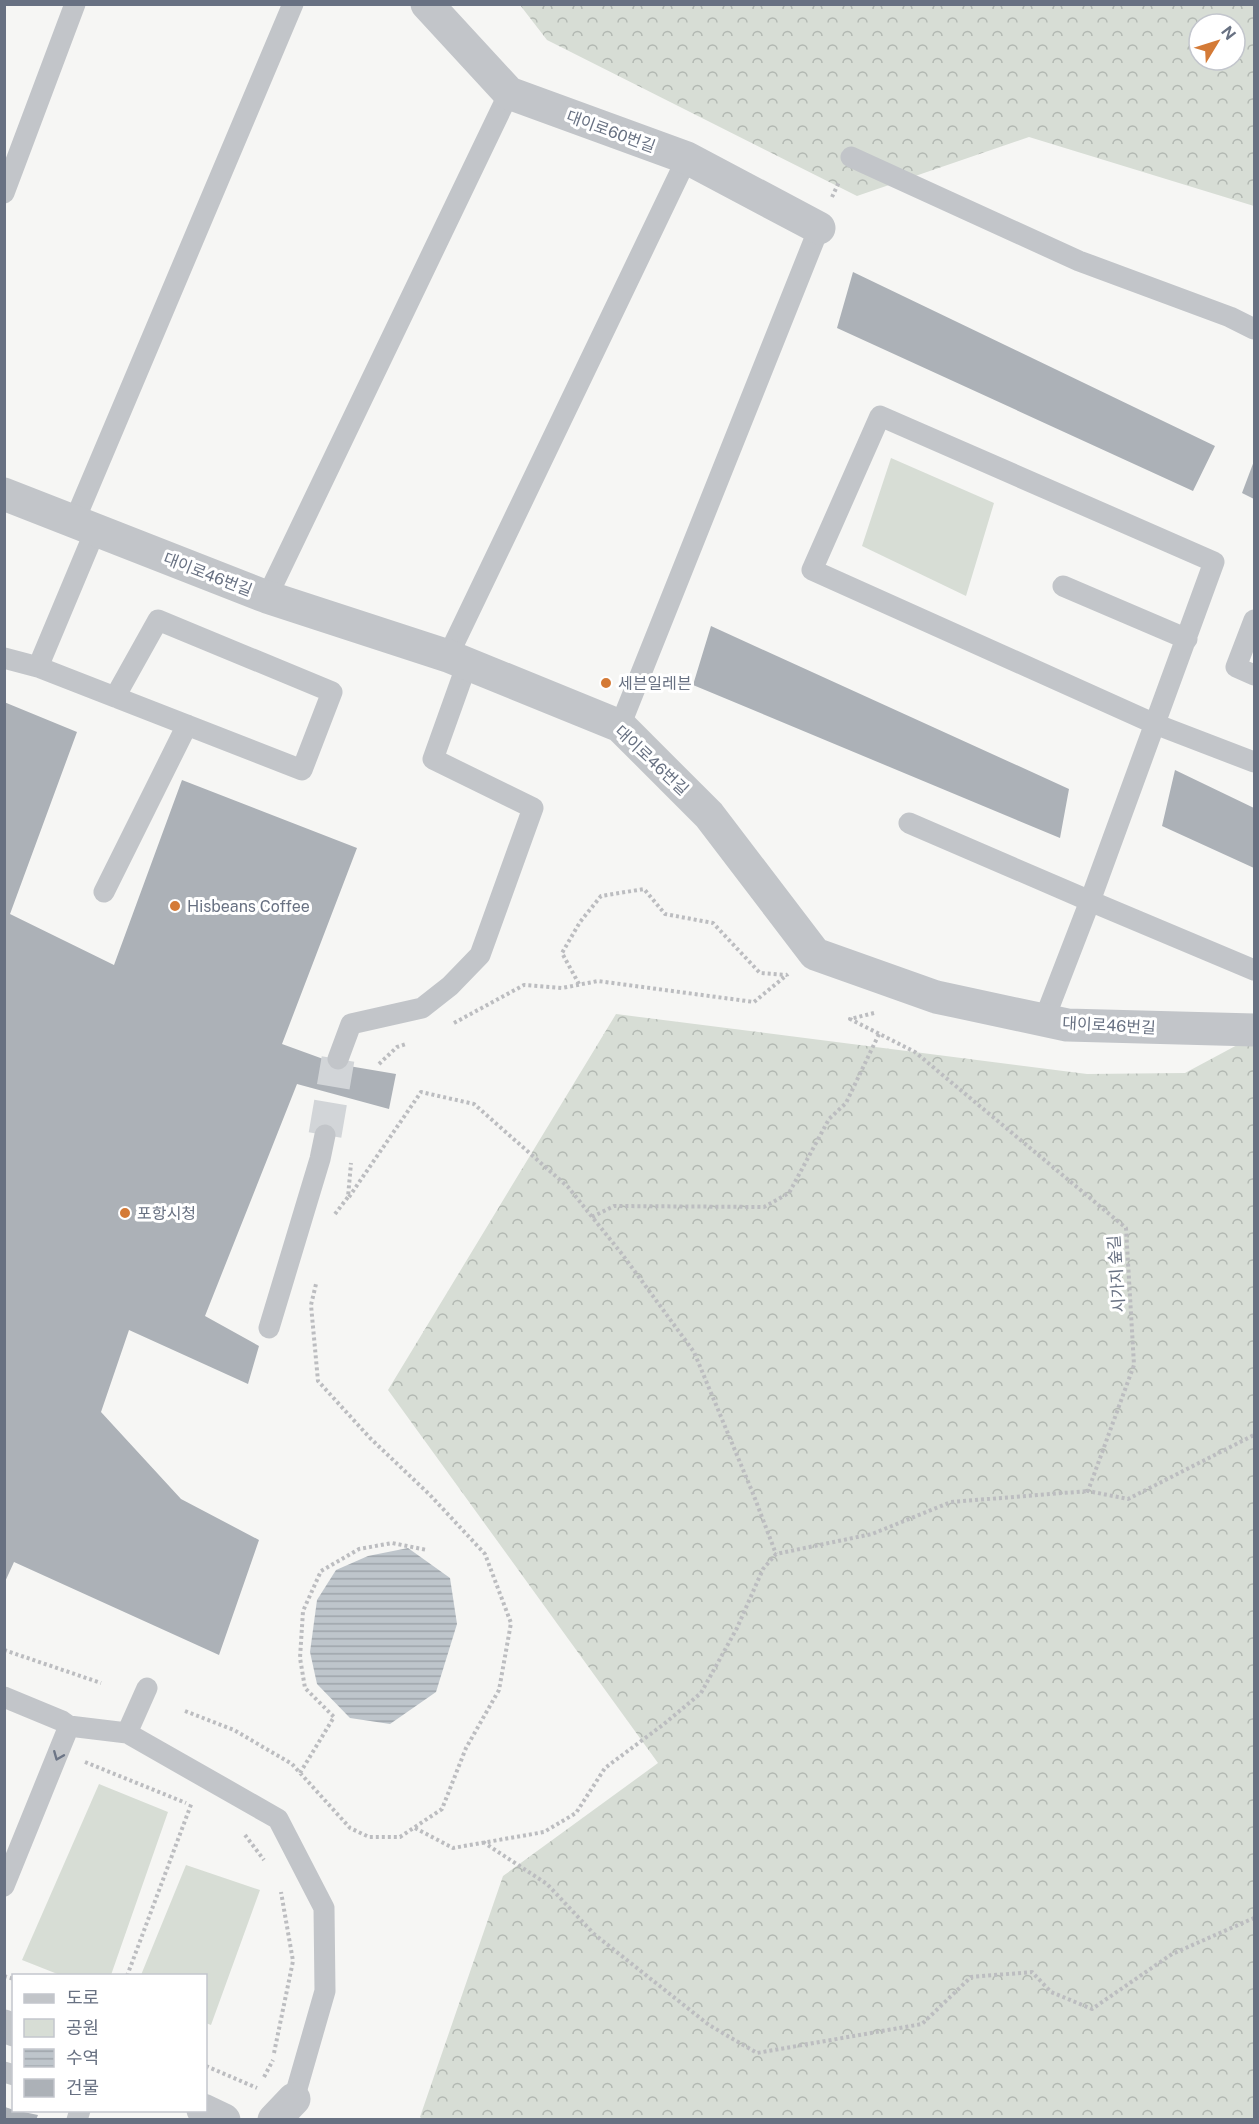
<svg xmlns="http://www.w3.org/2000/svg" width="1259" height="2124" font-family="'Public Sans','Noto Sans KR',sans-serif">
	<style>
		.green { fill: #d7ddd5 }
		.forest { fill: url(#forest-crowns); fill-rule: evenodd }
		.water { fill: url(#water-rules) }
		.building { fill: #acb1b7 }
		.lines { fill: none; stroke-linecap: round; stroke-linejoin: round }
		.minor-tunnel { stroke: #d2d5d8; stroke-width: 33; stroke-dasharray: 33 16; stroke-linecap: butt }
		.path { stroke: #bcbdc0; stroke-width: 4; stroke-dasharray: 3 3; stroke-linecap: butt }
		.service { stroke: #c2c5c9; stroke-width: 21 }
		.minor { stroke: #c2c5c9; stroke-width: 33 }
		.oneway { stroke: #6c7586 }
		.poi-dot { fill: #d47a36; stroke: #fff; stroke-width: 2 }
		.labels { text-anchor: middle; stroke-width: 6; stroke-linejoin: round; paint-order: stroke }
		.street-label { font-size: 16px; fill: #687182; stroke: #fff }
		.poi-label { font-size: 16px; fill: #687182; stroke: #fff; text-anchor: start }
	</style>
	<defs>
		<pattern id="forest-crowns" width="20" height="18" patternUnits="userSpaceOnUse" patternTransform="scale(1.5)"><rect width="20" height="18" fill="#d7ddd5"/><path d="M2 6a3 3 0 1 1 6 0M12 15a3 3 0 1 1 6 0" fill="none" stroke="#b2b8b2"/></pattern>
		<pattern id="water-rules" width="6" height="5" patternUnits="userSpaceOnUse" patternTransform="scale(1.5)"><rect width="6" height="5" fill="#bec5cb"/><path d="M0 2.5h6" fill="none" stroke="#9ea4aa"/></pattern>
	</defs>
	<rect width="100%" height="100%" fill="#f6f6f4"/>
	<path class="green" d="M891,458L994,503L966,596L862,546Z
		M99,1784L168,1812L111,1975H60L22,1960Z
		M186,1865L260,1890L211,2025L206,2023V1976L141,1975Z"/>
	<path class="forest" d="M520,5H1254V206L1029,137L857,196L547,40ZM1199,24H1235V60H1199Z
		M616,1014L1087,1074L1185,1073L1254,1036V2119H422L420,2117L503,1876L658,1763L388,1390Z"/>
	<path class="water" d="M408,1548L450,1578L457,1624L436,1692L390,1724L350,1718L317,1684L310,1652L317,1600L336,1570L368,1556Z"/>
	<path class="building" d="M853,272L1215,446L1193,491L837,328Z
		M1254,461V499L1242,493Z
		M711,626L1069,789L1060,838L693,685Z
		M4,702L77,732L10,914L114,965L182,780L357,848L282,1044L337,1064L396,1074L389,1109L297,1084L205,1316L259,1346L248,1384L129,1330L101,1412L181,1499L259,1540L219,1655L14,1562L4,1584Z
		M1175,770L1254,808V868L1162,826Z
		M5,2107L14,2110L38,2115L36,2120H5Z"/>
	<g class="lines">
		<path class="minor-tunnel" d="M325,1135L338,1059"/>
		<path class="path" d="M832,197L839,182
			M579,984L562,953L580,922L601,896L644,889L665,914L713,923L760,973L787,975
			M874,1013L850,1019L915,1052L1126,1228L1134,1365L1088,1491L1128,1499L1254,1435
			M454,1023L524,985L562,988L598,981L754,1002L788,974
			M379,1064L397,1047L406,1044
			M349,1197L421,1092L474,1104L568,1187L622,1254L694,1352L754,1496L776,1554
			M335,1214L348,1197L351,1163
			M592,1217L614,1206L764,1207L789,1193L829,1119L846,1103L879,1034
			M4,1650L101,1683
			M185,1711L234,1730L292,1764L350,1828L369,1837H400L442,1809L466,1748L499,1690L511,1623L485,1554L430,1495L370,1438L318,1381L311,1305L316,1284
			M85,1762L186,1803
			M300,1773L334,1717L305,1688L300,1658L303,1611L321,1571L359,1549L392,1543L427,1550
			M415,1828L453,1848L544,1832L576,1813L605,1768L664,1724L701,1693L737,1628L763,1569L776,1554L872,1534L951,1502L1088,1491
			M245,1835L264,1860
			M483,1842L547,1884L594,1934L709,2025L757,2053L922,2024L971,1977L1032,1972L1051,1992L1092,2009L1172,1954L1254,1918
			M4,1976L14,1979
			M127,1976L192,1802
			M274,2053L293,1961L281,1892
			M206,2066L257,2088
			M264,2077L273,2060"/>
		<path class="service" d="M851,157L1079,261L1230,317L1254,329
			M4,193L75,4
			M74,522L293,4
			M95,531L38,667L302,770L332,692L158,620L115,697
			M1063,586L1187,639
			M267,597L509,93
			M1254,620L1236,667L1254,675
			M448,656L687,158
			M4,658L38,667
			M620,726L819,228
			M909,823L1090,901C1131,788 1173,675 1214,562L880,416L812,570L1155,724L1254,762
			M104,892L187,725
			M1044,1020L1090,901L1254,970
			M338,1059L351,1024L422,1008L450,986L480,955L533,808L433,759L467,664
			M269,1328L320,1159L325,1135
			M4,1697L62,1721L69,1726L127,1733L278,1819L324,1908L325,1991L294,2099
			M127,1733L147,1688
			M4,1886L69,1726
			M4,2072L14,2075
			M77,2120L80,2110"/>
		<path class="minor" d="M427,4L509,93L687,158L819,228
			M4,494L267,597L448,656L620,726L709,815L815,954L936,997L1067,1025L1254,1030
			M4,2026L14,2030
			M203,2110L224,2120
			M274,2120L294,2099"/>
	</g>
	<defs><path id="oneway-chevron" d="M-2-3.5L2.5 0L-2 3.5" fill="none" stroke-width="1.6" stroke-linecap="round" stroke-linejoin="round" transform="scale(1.5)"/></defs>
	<use class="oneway" href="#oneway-chevron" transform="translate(58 1756) rotate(112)"/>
	<g class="poi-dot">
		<circle cx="606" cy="683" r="6"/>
		<circle cx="175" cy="906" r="6"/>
		<circle cx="125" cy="1213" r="6"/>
	</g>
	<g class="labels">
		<g class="street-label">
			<text transform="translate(611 131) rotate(20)" y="6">대이로60번길</text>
			<text transform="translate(208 574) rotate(21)" y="6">대이로46번길</text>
			<text transform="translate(652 760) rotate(43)" y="6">대이로46번길</text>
			<text transform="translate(1109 1025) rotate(3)" y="6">대이로46번길</text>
			<text transform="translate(1116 1274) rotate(-94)" y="6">시가지 숲길</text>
		</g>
		<g class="poi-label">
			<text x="618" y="689">세븐일레븐</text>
			<text x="187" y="912">Hisbeans Coffee</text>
			<text x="137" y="1219">포항시청</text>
		</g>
	</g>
	<rect width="1259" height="2124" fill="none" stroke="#687182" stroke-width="12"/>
	<rect x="12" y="1974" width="195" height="138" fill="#ffffff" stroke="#c3c6cd" stroke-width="1.5"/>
	<rect x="24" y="1994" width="30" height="9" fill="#c2c5c9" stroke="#c3c6cd" stroke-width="1.5"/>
	<text x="66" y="2004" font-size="18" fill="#687182">도로</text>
	<rect x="24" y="2019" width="30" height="18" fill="#d7ddd5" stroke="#c3c6cd" stroke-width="1.5"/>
	<text x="66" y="2034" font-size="18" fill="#687182">공원</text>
	<rect x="24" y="2049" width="30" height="18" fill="url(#water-rules)" stroke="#c3c6cd" stroke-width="1.5"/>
	<text x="66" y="2064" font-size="18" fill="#687182">수역</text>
	<rect x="24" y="2079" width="30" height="18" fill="#acb1b7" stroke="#c3c6cd" stroke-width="1.5"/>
	<text x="66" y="2094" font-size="18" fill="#687182">건물</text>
	<g transform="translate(1217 42) rotate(52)"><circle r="28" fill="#ffffff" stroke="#c3c6cd" stroke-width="1.5"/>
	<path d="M0-4.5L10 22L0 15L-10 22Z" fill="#d47a36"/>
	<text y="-9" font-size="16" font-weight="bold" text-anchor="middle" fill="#687182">N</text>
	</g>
</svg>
